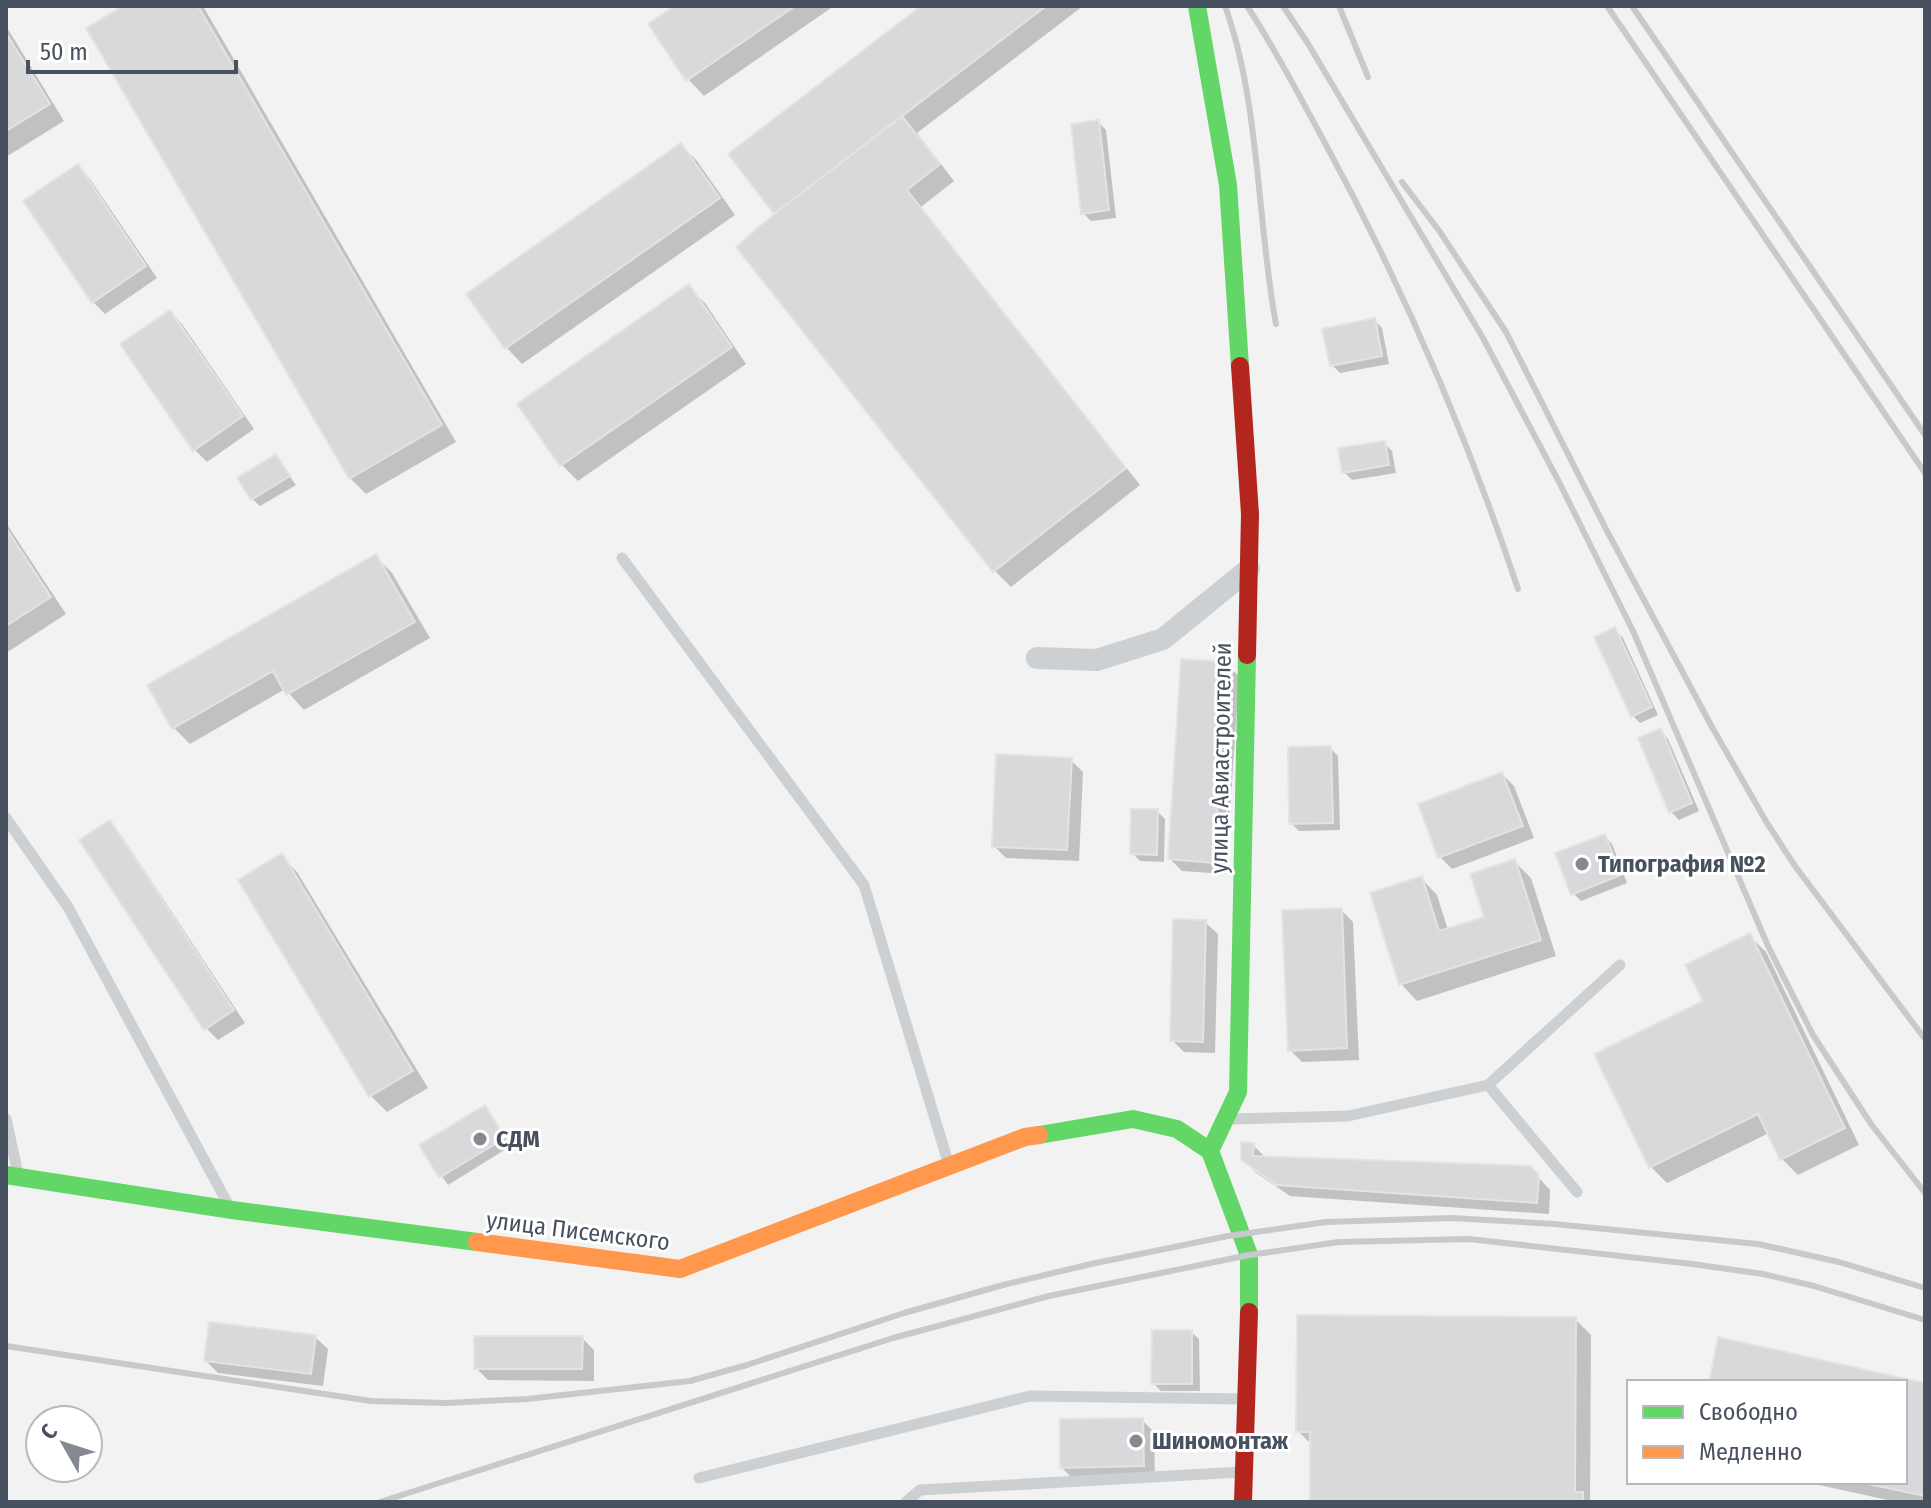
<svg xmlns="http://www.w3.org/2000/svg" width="1931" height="1508" font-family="'Fira Sans Condensed',sans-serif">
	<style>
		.shadow { fill: #0003 }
		.building { fill: #d9d9db; stroke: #e3e3e4; stroke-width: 2 }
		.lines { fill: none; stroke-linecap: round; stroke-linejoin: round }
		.lane { stroke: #cdd0d3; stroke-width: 11 }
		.street { stroke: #cdd0d3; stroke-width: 22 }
		.fast { stroke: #63d668; stroke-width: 18 }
		.slow { stroke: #ff974d; stroke-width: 18 }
		.jam { stroke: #b3261e; stroke-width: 18 }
		.rail { stroke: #c8c9cb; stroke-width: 6 }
		.poi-dot { fill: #848992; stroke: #fff; stroke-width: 3 }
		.labels { text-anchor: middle; stroke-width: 6; stroke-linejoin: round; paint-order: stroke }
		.street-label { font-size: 24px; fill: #48515f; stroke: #fff }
		.poi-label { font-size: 24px; font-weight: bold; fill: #48515f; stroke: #fff; text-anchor: start }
	</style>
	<rect width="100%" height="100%" fill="#f2f2f2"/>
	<path class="shadow" d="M127,6H203L456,442L366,494L350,478Z
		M677,6H830L831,8L704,96L688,79Z
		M924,6H1083L917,133L954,181L921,207L1140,485L1011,587L995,571L739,247L777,214Z
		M6,26L64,121L6,157Z
		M1098,122L1106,130L1116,218L1091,221L1083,213Z
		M681,145L697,161L735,215L522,364L506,347Z
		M78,167L90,179L157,278L105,314L93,302Z
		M688,287L705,303L746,364L578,481L562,465L520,404Z
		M170,312L182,324L254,429L207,462L195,450Z
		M1374,320L1382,328L1389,364L1340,373L1332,365Z
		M1384,443L1392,451L1396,473L1352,480L1344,472Z
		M275,456L296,485L260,506L252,499Z
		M6,523L66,614L6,653Z
		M376,557L392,573L430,638L304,710L285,689L190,744L174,728Z
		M1615,630L1623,638L1658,715L1640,723L1632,715Z
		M1226,664L1239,676L1226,874L1182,871L1170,859Z
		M1661,731L1668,739L1699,811L1679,820L1671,812L1640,739Z
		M1330,748L1338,756L1340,830L1299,831L1291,823Z
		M1071,760L1083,772L1079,861L1006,858L994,846Z
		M1502,774L1514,786L1534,838L1452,869L1440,857L1420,805Z
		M1157,811L1165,819L1164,862L1140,861L1132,853Z
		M109,823L121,835L245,1023L218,1040L206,1028Z
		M1604,836L1612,844L1627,883L1581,901L1573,893Z
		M281,856L297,872L428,1088L387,1112L371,1096L241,880Z
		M1515,862L1531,878L1556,956L1417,1001L1401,984L1421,878L1437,895L1448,930L1486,918Z
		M1341,910L1353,922L1359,1060L1302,1062L1290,1050Z
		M1205,922L1218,934L1215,1053L1184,1052L1172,1040Z
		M1750,936L1766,952L1859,1145L1798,1175L1782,1159L1769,1133L1667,1183L1650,1166L1705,1002Z
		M485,1107L492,1115L511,1146L448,1185L421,1146Z
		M1253,1145L1266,1158L1530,1168L1550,1190L1549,1214L1290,1196L1255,1172L1243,1159Z
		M1575,1319L1591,1335L1590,1502H1312V1445L1298,1431Z
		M1191,1332L1199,1339L1200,1391H1161L1153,1383Z
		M315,1337L328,1349L323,1386L218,1373L206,1361Z
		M582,1338L594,1350V1381L488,1380L476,1368Z
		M1720,1340L1925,1385V1502H1897L1805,1482H1905V1382H1711Z
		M1142,1420L1154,1432L1155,1478L1074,1480L1062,1468Z"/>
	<path class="building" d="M123,6H198L442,425L349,479L86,28Z
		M674,6H795L686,81L648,24Z
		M921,6H1046L774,214L728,154Z
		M6,33L50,104L6,131Z
		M902,116L940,164L907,190L1126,468L993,572L736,247L774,214Z
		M1099,120L1109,210L1081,214L1071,124Z
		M681,143L720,198L505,349L466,294Z
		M78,164L146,266L92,303L23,201Z
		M689,284L732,347L560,466L517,404Z
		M170,310L243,416L193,451L120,344Z
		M1375,318L1382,356L1330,366L1322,329Z
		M1385,441L1389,465L1342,473L1338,448Z
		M276,454L290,476L251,500L237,478Z
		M6,528L51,597L6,626Z
		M376,554L415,622L286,695L273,671L172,729L147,685Z
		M1615,627L1652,707L1631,717L1594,637Z
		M1181,659L1227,662L1214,863L1168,859Z
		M1661,728L1692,803L1669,813L1638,738Z
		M1331,746L1333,823L1289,824L1288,747Z
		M996,754L1072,758L1067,850L992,847Z
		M1502,772L1523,826L1438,858L1418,804Z
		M1131,809H1158L1157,855L1130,854Z
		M110,820L234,1010L204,1030L79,840Z
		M1605,834L1621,875L1571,895L1555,853Z
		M282,853L413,1071L369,1097L238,880Z
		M1515,859L1541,940L1399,985L1370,893L1422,876L1439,931L1484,917L1470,874Z
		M1342,908L1347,1048L1288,1051L1282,910Z
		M1173,919L1206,920L1203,1042L1170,1041Z
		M1750,933L1845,1128L1780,1160L1758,1114L1649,1168L1594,1054L1703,1001L1685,965Z
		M485,1105L505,1138L439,1178L419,1145Z
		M1241,1142L1254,1143L1253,1156L1531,1166L1539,1175L1537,1203L1276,1185L1241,1160Z
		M1297,1315L1576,1317L1575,1492H1583V1502H1310V1432H1296Z
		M209,1322L316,1335L311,1374L204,1361Z
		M1152,1330H1192V1384H1151Z
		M474,1336H583L582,1369H474Z
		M1718,1337L1925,1383V1496L1859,1482H1905V1382H1709Z
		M1143,1418L1144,1466L1060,1468V1419Z"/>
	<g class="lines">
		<path class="lane" d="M622,558L864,885L949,1165
			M6,818L68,907L229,1206
			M1488,1085L1577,1192
			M6,1119L18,1174
			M1230,1119L1348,1116L1488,1085L1620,965
			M699,1478L1030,1396L1243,1399
			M906,1502L920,1490L1241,1472"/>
		<path class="street" d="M1037,658L1097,660L1163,639L1249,569"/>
		<path class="fast" d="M1197,6L1228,185L1240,366
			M1247,655L1238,1092L1210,1151L1249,1255V1312
			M1039,1135L1133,1119L1177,1129L1210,1151
			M6,1175L232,1210L477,1242"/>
		<path class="slow" d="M477,1242L680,1269L1025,1137L1039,1135"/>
		<path class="jam" d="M1240,366L1250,514L1247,655
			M1243,1502L1249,1312"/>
		<path class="rail" d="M1225,6C1260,102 1257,223 1276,324
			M1247,6C1276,50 1300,97 1325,143C1404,289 1466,432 1518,589
			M1283,6L1307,42L1483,338L1559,482L1633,631L1768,946L1813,1035L1871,1124L1925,1193
			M1339,6L1368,77
			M1607,6L1925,473
			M1632,6L1925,435
			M1402,182L1440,232L1506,332L1607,531L1712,727L1767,823L1795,866L1925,1039
			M6,1346L371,1401L447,1403L527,1399L690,1381L747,1365L904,1313L1003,1285L1091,1264L1228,1236L1326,1222L1452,1218L1554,1224L1758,1244L1839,1262L1925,1288
			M380,1502L893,1338L1049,1296L1249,1255L1339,1242L1469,1239L1692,1264L1763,1274L1814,1286L1925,1320"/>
	</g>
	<g class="poi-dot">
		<circle cx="1582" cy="864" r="8"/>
		<circle cx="480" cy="1139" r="8"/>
		<circle cx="1136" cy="1441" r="8"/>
	</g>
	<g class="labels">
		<g class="street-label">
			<text transform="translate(1221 758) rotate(-89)" y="8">улица Авиастроителей</text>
			<text transform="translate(578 1231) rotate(7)" y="8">улица Писемского</text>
		</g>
		<g class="poi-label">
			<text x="1598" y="872">Типография №2</text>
			<text x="496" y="1147">СДМ</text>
			<text x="1152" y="1449">Шиномонтаж</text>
		</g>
	</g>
	<rect width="1931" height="1508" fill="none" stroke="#48515f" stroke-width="16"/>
	<rect x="1627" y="1380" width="280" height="104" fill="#ffffff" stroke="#b6b9bf" stroke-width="2"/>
	<rect x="1643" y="1406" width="40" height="12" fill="#63d668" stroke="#b6b9bf" stroke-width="2"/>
	<text x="1699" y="1420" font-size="24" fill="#48515f">Свободно</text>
	<rect x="1643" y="1446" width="40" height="12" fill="#ff974d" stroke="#b6b9bf" stroke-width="2"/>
	<text x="1699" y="1460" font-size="24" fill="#48515f">Медленно</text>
	<g transform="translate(64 1444) rotate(309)"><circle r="38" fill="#ffffff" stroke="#b6b9bf" stroke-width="2"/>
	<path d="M0-6L14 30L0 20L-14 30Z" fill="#848992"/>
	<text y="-12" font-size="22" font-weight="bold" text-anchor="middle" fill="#48515f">С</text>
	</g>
	<path d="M28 60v12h208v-12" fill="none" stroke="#48515f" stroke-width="4"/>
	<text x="40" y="60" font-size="24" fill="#48515f" stroke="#ffffff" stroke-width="6" paint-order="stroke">50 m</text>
</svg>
